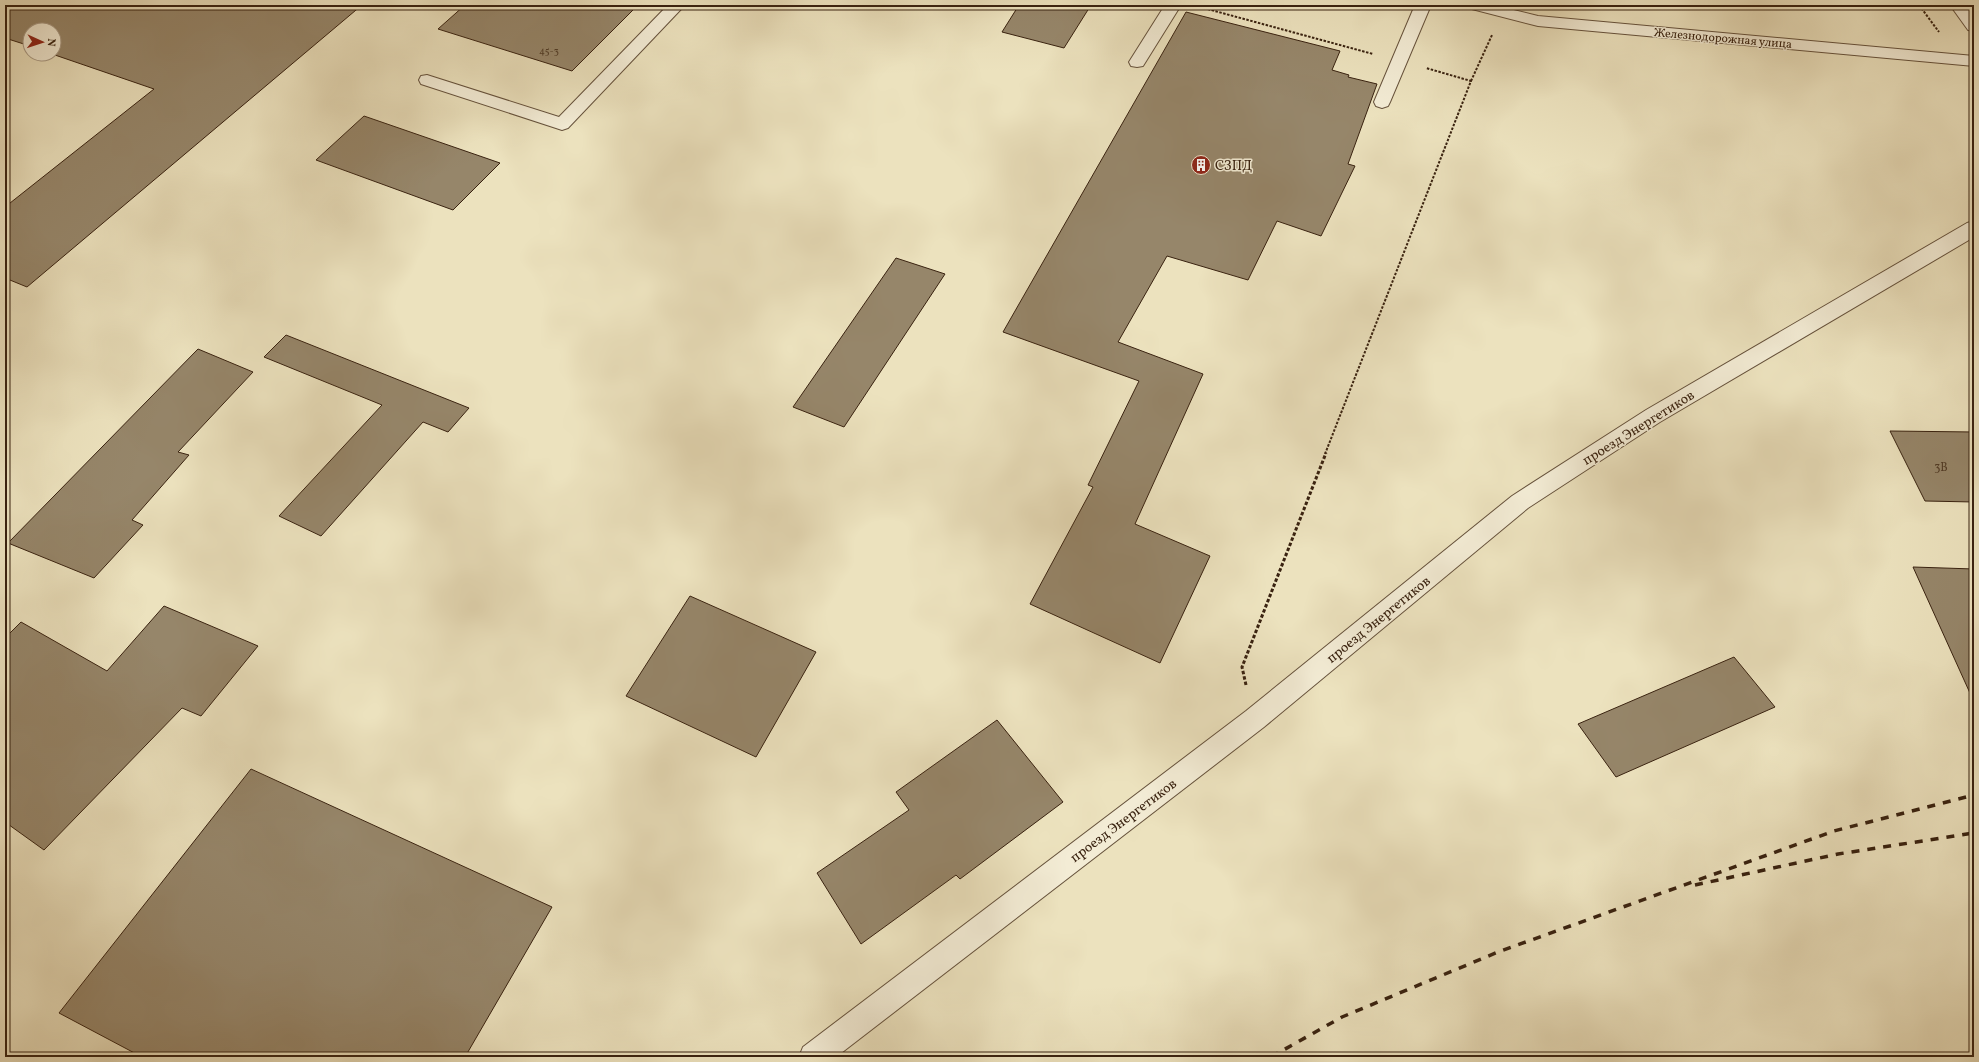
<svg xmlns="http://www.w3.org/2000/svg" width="1979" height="1062" font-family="Vollkorn,serif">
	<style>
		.building { fill: #96866a; stroke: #392210 }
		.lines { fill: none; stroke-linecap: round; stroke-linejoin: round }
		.service-casing { stroke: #66523c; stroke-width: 2 }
		.minor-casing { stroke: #66523c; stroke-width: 2 }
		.tertiary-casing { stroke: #66523c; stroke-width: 2 }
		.path-far1 { stroke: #392210; stroke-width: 2; stroke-dasharray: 2.5 1.5; stroke-linecap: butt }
		.path { stroke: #392210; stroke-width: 3; stroke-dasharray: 3.5 2; stroke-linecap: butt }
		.service { fill: #f3ecd5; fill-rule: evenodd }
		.minor { fill: #f3ecd5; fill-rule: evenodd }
		.tertiary { fill: #f3ecd5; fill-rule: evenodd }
		.rail { stroke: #392210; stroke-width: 3.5; stroke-dasharray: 8 8; stroke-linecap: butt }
		.labels { text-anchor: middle; stroke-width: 3; stroke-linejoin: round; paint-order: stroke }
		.far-number-label { font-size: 10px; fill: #503b26 }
		.far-street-label { font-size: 12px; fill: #392210; stroke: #f3ecd5 }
		.number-label { font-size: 12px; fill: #503b26 }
		.poi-label { font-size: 14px; fill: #392210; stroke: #f3ecd5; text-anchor: start }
		.street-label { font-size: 14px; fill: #392210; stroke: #f3ecd5 }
	</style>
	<rect width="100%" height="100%" fill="#ece2be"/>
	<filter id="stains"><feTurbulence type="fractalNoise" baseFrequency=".005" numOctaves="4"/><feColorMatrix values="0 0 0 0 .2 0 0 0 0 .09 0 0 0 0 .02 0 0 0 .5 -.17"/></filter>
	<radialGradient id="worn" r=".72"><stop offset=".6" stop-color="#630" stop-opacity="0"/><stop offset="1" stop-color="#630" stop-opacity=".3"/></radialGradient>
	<path class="building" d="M5,5H362L27,287L5,278V207L154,89L52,54H54V30H30V46L5,38Z
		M465,5H638L572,71L438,29Z
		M1019,5H1091L1064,48L1002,32Z
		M1186,12L1340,51L1332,70L1349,75L1348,77L1377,84L1348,164L1355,166L1321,236L1277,221L1248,280L1167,256L1118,342L1203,374L1135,524L1210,556L1160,663L1030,604L1093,487L1088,485L1139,381L1003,332Z
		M364,116L500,163L453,210L316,160Z
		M896,258L945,274L844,427L793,407Z
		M286,335L469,408L448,432L423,422L321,536L279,516L382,405L264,357Z
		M198,349L253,372L178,452L189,455L132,520L143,525L94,578L8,543Z
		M1890,431L1974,432V502L1925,501Z
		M1913,567L1974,569V702Z
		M690,596L816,652L756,757L626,696Z
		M164,606L258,646L201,716L182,708L44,850L5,822V638L21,622L107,671Z
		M1734,657L1775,707L1616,777L1578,724Z
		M997,720L1063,802L960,879L956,875L861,944L817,873L909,810L896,792Z
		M251,769L552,907L465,1057H142L59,1013Z"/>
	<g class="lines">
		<g class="service-casing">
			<path id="service" d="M668,5H685L568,128L562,130L556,128L421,84L419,80L421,76L427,75L559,117Z
				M1165,5H1181L1143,66L1137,67L1131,66L1129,62Z
				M1415,5H1431L1390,102L1388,106L1382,108L1376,106L1374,102Z"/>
		</g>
		<g class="minor-casing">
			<path id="minor" d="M1466,5H1493L1538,16L1974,56V66L1538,26L1468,8Z
				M1974,221V237L1660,422L1528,508L1264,727L836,1057H799L803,1047L1246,711L1512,496L1646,410L1967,223Z"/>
		</g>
		<g class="tertiary-casing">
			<path id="tertiary" d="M1950,5H1966L1974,15V31L1968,30Z"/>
		</g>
		<path class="path-far1" d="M1919,5L1939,32
			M1200,7L1373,54
			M1471,81L1492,35
			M1325,454L1471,81L1426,68"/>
		<path class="path" d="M1246,685L1242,667L1326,453"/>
		<use href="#service" class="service"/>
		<use href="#minor" class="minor"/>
		<use href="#tertiary" class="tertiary"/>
		<path class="rail" d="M1695,885L1838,854L1974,833
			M1271,1057L1342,1017L1498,952L1834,831L1974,795"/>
	</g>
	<defs>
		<g id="building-disc" transform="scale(1)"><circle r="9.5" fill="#8f2418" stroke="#f3ecd5"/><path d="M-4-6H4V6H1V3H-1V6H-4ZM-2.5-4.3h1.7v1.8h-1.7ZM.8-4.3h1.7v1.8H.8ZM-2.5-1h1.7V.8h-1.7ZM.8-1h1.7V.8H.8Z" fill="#fff"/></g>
	</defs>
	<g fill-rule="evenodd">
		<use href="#building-disc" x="1201" y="165"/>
	</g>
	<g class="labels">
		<g class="far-number-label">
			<text x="549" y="54">45-3</text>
		</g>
		<g class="far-street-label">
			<text transform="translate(1723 38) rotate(5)" y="4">Железнодорожная улица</text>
		</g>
		<g class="number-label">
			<text x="1941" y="471">3В</text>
		</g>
		<g class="poi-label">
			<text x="1215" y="170">СЗПД</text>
		</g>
		<g class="street-label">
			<text transform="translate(1638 427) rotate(-32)" y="5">проезд Энергетиков</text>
			<text transform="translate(1378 619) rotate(-39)" y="5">проезд Энергетиков</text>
			<text transform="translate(1123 820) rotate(-37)" y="5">проезд Энергетиков</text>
		</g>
	</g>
	<rect width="1979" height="1062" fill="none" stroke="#ece2be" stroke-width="20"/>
	<rect x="6" y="6" width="1967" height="1050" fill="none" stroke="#392210" stroke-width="2"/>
	<rect x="10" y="10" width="1959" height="1042" fill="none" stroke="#392210"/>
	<g transform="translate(42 42) rotate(93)"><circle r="19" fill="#f3ecd5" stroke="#a99b86"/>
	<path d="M0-3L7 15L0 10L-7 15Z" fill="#8f2418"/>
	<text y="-6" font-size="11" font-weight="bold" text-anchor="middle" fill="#392210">N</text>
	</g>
	<rect width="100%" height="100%" filter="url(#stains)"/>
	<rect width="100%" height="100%" fill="url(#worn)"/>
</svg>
